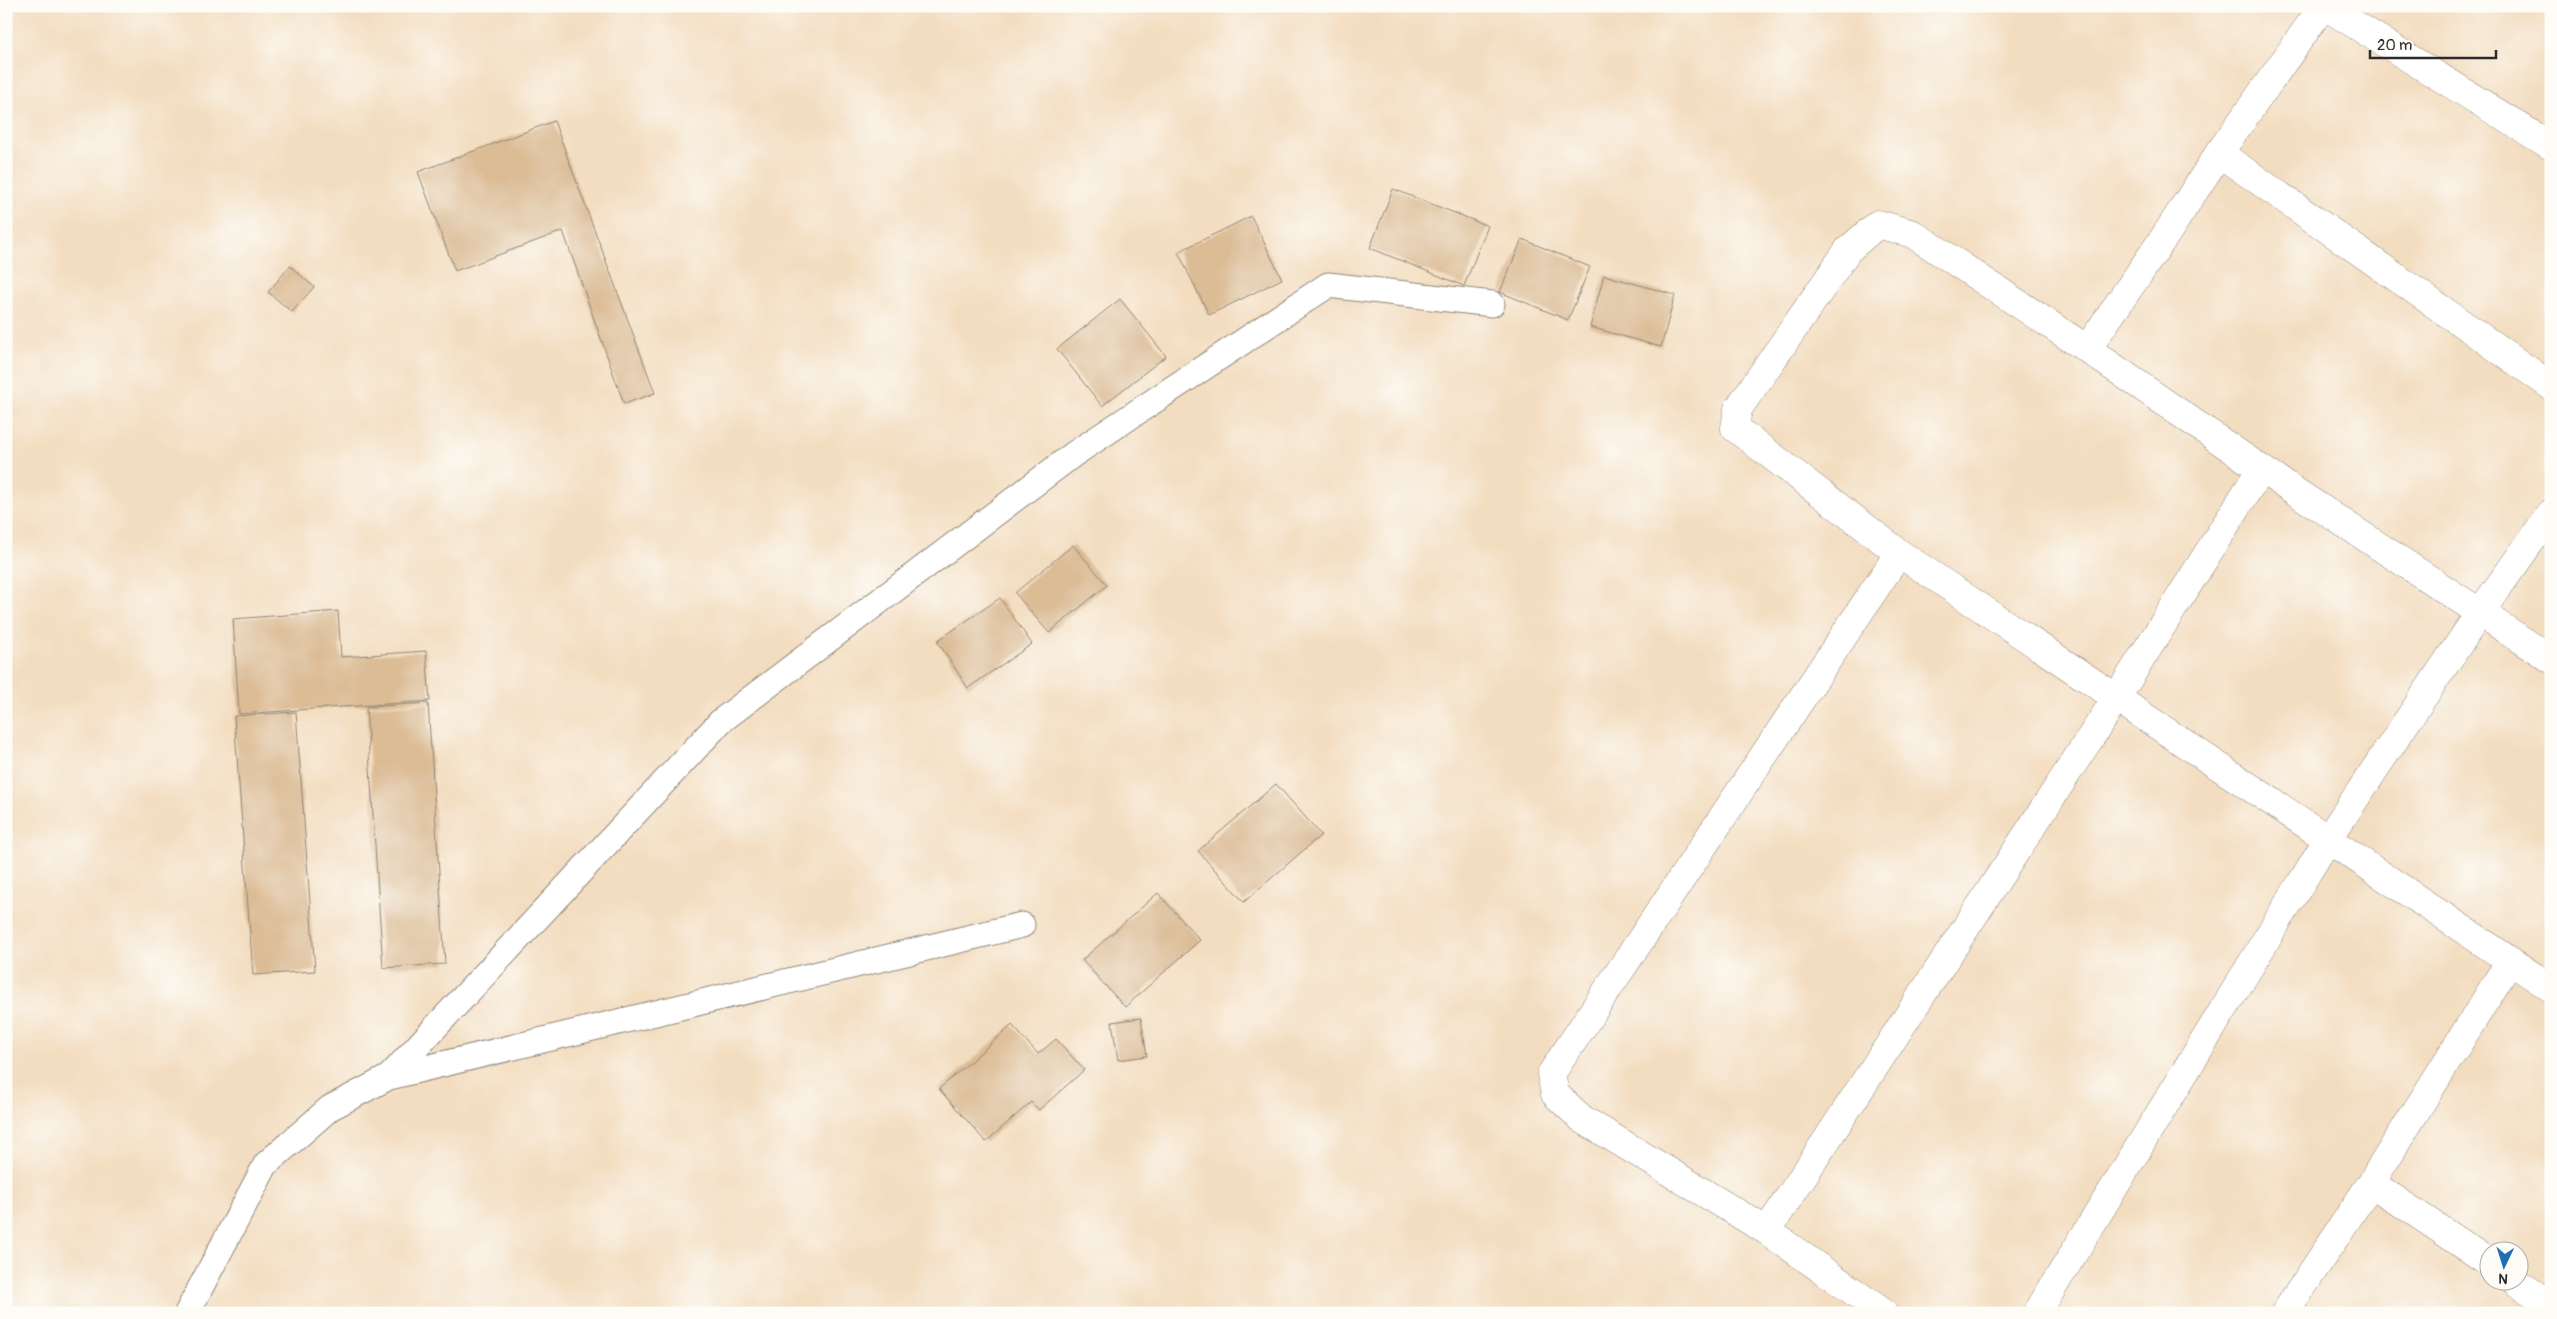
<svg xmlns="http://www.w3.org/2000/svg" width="2557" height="1319" font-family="Pangolin,sans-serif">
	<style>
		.building { fill: #dbbc95 }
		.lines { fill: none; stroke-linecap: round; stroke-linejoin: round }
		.lane-casing { stroke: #8f8476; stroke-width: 27 }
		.street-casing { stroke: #8f8476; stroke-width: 29 }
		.lane { stroke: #fff; stroke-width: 25 }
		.street { stroke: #fff; stroke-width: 28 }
	</style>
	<rect width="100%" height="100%" fill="#fdfcf7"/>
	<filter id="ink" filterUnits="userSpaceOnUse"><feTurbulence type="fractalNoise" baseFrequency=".02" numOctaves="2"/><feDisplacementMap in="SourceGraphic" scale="10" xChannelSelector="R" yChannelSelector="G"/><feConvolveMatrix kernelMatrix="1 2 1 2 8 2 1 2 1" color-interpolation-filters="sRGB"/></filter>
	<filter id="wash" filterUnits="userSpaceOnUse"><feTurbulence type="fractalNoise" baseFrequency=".0096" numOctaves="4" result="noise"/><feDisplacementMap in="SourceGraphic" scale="20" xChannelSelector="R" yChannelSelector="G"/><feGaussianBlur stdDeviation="1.12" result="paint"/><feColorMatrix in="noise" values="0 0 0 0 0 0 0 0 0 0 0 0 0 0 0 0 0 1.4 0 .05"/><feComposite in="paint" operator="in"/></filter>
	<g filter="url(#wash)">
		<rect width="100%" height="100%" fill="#f3ddc0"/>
		<g id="blocks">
			<path class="building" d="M554,121L655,393L624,404L563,231L455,271L418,172Z
				M1393,189L1488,226L1464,286L1370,248Z
				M1251,216L1282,279L1209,315L1178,252Z
				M1522,239L1590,267L1568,320L1500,292Z
				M290,266L314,287L292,312L268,292Z
				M1604,275L1675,295L1661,347L1590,327Z
				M1120,299L1166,356L1102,406L1057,349Z
				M1073,545L1107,585L1049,633L1015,593Z
				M1000,598L1032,644L968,688L937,641Z
				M338,611L341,657L426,651L430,701L239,714L233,619Z
				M428,703L445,964L383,968L366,707Z
				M296,712L315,971L253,975L234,716Z
				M1276,784L1321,835L1244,902L1198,851Z
				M1158,893L1200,940L1125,1007L1082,960Z
				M1141,1018L1147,1056L1118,1060L1112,1022Z
				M1012,1025L1038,1054L1056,1039L1084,1070L1039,1110L1031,1102L986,1142L939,1089Z"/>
		</g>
	</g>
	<g filter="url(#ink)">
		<use href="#blocks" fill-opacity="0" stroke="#8f8476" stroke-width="1"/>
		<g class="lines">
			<g class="lane-casing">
				<path id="lane" d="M389,1077L721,721L1074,454L1328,285L1492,304
					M187,1313L266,1164L330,1108L389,1077L1022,925"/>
			</g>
			<g class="street-casing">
				<path id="street" d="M2325,6L2551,146
					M2219,153L2551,386
					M2087,349L2167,233L2219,153L2323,6
					M2551,659L2261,469L2087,349L1913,234L1878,224L1848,250L1738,409L1735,428L1899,553L2551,988
					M2371,1183L2490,1263
					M1767,1231L2117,697L2261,469
					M2516,1282L2551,1305
					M1884,1313L1767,1231L1582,1119L1555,1094L1551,1074L1899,553
					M2037,1313L2328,839L2479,614L2551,513
					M2285,1313L2371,1183L2510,961"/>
			</g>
			<use href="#lane" class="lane"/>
			<use href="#street" class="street"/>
		</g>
	</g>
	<rect width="2557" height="1319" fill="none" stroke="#fdfcf7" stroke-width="25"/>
	<g transform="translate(2504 1266) rotate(184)"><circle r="24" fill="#fdfcf7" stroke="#a9a8a5"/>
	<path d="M0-4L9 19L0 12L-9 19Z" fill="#1f6fb2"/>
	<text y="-8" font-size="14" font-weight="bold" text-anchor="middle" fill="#2b2b2b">N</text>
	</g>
	<path d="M2370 50v8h126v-8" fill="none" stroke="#2b2b2b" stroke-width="2.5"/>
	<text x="2377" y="50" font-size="15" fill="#2b2b2b" stroke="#fdfcf7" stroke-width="4" paint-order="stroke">20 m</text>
</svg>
